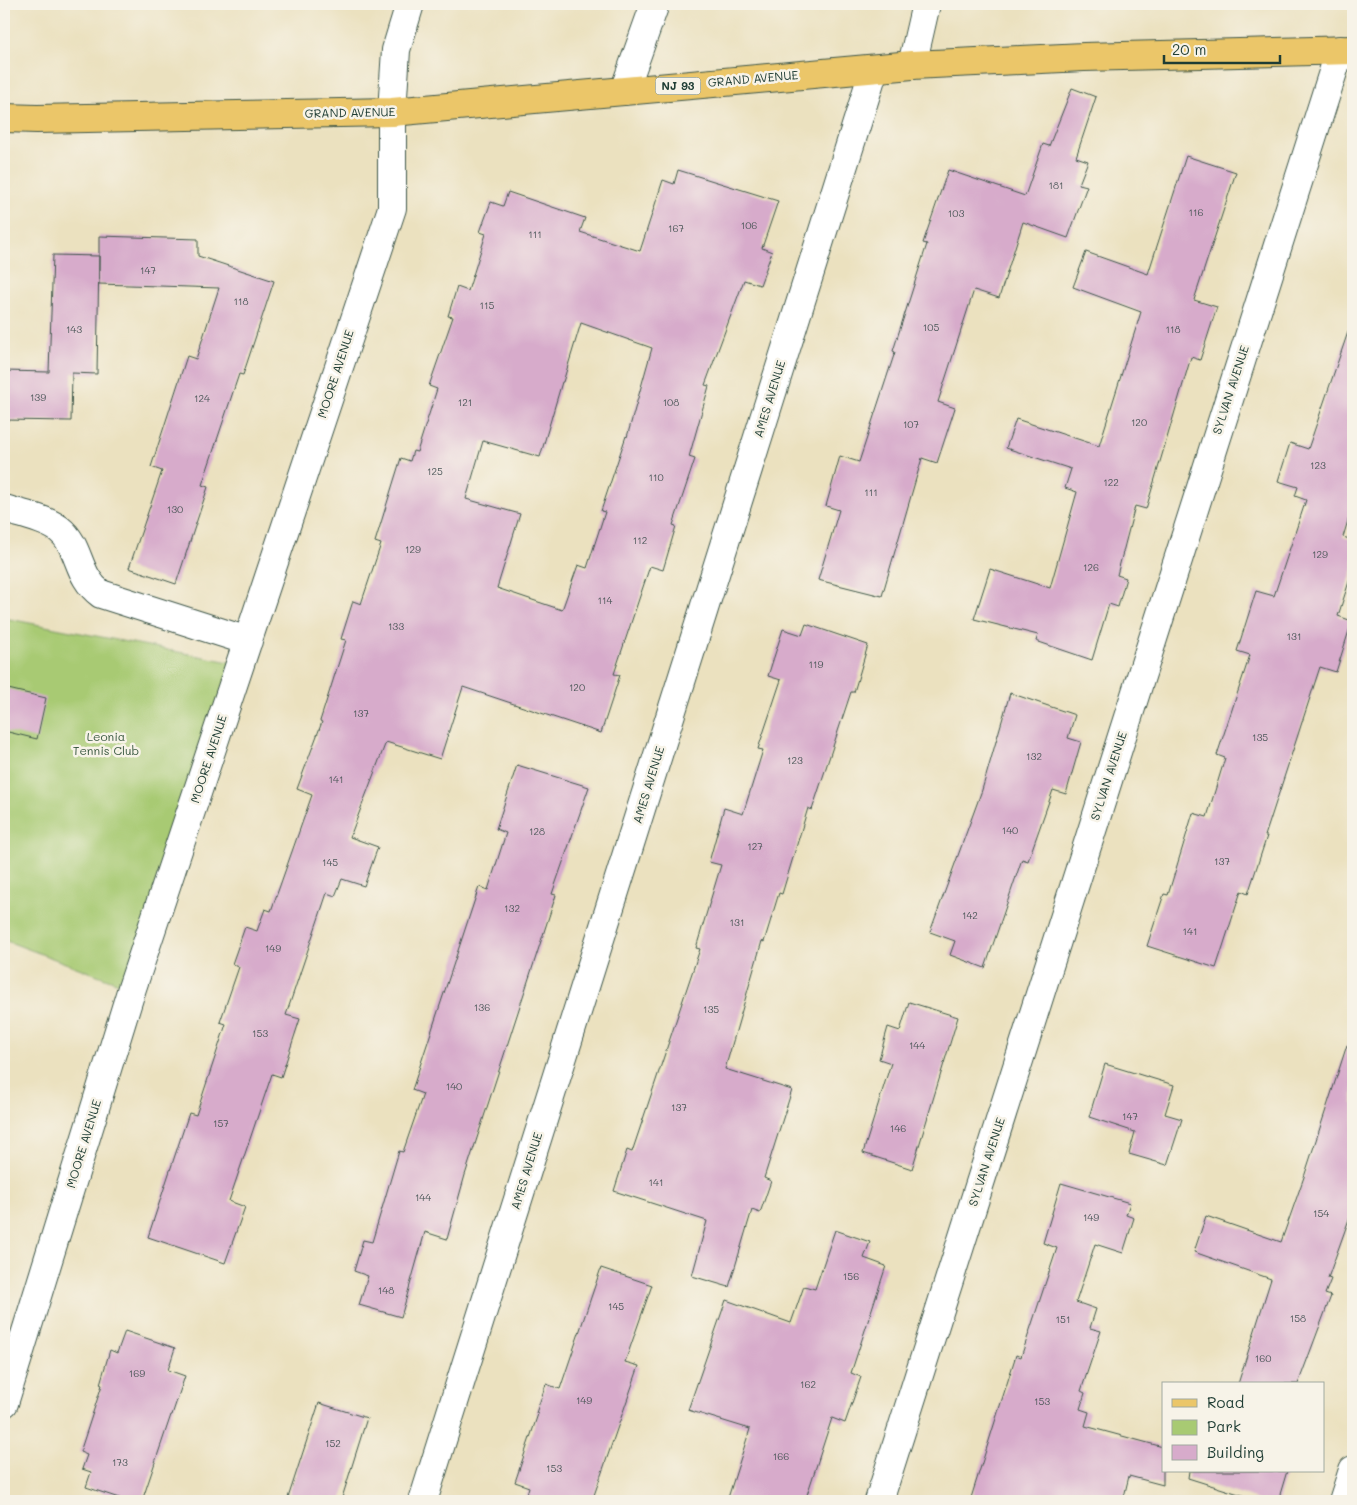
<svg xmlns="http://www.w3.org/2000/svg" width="1357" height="1505" font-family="Mali,sans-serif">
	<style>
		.green { fill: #a8ca73; stroke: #648454 }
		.building { fill: #d7abcb; fill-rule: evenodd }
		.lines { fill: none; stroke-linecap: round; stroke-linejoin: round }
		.minor-casing { stroke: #3e5649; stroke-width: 30 }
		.major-casing { stroke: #3e5649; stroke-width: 30 }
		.minor { stroke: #fff; stroke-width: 28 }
		.major { stroke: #ebc669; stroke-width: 28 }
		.labels { text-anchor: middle; stroke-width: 5; stroke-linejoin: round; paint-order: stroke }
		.number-label { font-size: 10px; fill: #4d585a }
		.shield { fill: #f7f3e8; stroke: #60746a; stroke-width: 1 }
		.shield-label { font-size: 11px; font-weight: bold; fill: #1f3d34 }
		.street-label { font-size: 12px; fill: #1f3d34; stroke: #f7f3e8 }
		.park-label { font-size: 12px; fill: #3a5941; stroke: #f7f3e8 }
	</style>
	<rect width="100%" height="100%" fill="#f7f3e8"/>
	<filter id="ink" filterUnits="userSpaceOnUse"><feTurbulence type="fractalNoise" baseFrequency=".02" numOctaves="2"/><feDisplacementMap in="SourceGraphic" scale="10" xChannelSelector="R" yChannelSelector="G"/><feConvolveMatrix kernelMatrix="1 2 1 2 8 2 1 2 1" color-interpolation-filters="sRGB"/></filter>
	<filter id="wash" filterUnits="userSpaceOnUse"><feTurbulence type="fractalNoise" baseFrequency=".0096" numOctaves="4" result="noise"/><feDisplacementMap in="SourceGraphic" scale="20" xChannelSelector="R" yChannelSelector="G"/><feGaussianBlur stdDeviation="1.12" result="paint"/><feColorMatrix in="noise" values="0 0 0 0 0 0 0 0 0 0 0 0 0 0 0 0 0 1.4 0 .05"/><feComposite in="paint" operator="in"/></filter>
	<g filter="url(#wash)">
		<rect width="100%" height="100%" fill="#ebe1bf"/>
		<path class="green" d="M4,618L240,664L132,988L4,940Z"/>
		<g id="blocks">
			<path class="building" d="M1072,88L1096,97L1076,157L1088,161L1079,184L1087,186L1068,238L1023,222L999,298L974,290L938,402L955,408L937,463L922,458L882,596L818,580L839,510L826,506L840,456L859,462L895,352L893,351L927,244L923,243L948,170L1025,196L1043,144L1049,146Z
				M1186,156L1236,172L1194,300L1217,307L1200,360L1191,357L1146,509L1135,506L1117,575L1126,578L1118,607L1109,604L1092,660L1036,641L1038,635L974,619L990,569L1050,588L1077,492L1065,488L1071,469L1006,448L1016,419L1099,446L1141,312L1073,287L1086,252L1148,274Z
				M678,170L778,201L762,248L772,252L760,285L744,280L705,385L709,386L689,457L695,459L673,525L676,526L663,570L650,566L614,674L620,675L601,733L463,687L440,759L386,742L350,837L378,847L364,886L342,879L335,896L327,893L286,1015L300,1019L281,1077L272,1074L229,1201L245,1207L225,1263L148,1237L189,1113L196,1115L226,1024L220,1022L239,967L232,964L245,927L257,931L265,909L271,911L312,795L297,789L322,722L320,721L346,640L341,639L353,601L361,604L381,544L375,542L401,458L410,461L413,451L417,452L437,389L429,386L453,317L448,316L457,287L468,291L486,234L480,232L491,202L503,206L508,192L585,218L580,232L640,251L663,180L674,184ZM581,323L652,348L627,437L626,436L601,511L605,512L587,568L578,565L562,610L497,588L520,514L466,499L483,441L540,457L562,382H563Z
				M99,236L198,239V256L274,281L243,375L239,374L202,485L208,487L176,584L129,568L162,471L151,467L187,356L196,359L219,288L99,284Z
				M53,255L99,256L97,374L72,373L71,421L4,420V371L49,372Z
				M1348,332L1353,333V504L1343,537L1353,540V569L1338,616L1352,621L1336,672L1320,667L1265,836H1267L1248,894L1241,891L1216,968L1147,946L1164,894L1168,895L1193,813L1207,817L1225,758L1217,755L1250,655L1237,651L1256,591L1274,596L1306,500L1295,496L1298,487L1278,481L1290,443L1308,449Z
				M806,624L868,645L854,692H851L812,810L808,808L782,894L779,893L764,942L762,941L725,1069L792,1090L764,1178L771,1181L760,1213L752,1210L729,1287L692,1276L707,1221L614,1191L627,1150L632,1152L700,949L696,948L721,865L709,862L724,808L743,814L763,750L758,749L781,680L768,676L783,629L802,635Z
				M4,688L46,698L37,739L4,731Z
				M1010,693L1075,715L1068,738L1081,742L1066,794L1053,790L1028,861L1022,859L985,968L950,955L955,941L930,932L982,790Z
				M517,765L589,787L552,894L556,895L465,1175L447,1239L425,1232L401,1317L359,1305L368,1276L354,1271L363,1240L372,1242L399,1151L403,1152L423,1094L412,1090L415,1081L479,887L488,890L506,833L496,829Z
				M909,1002L958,1017L912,1169L863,1153L891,1063L879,1059L888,1027L900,1031Z
				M1347,1045L1353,1046V1208L1328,1278L1331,1279L1325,1294L1331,1296L1298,1384H1238L1271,1279L1194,1252L1206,1216L1281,1242L1304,1177Z
				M1105,1064L1174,1085L1165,1114L1182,1119L1167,1165L1129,1154L1135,1132L1089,1117Z
				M1061,1183L1130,1203L1126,1215L1134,1218L1123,1253L1095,1244L1076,1302L1096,1309L1090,1328L1101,1331L1081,1391L1085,1393L1080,1409L1089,1412L1085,1426L1163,1447V1485L1129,1476L1123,1501H970L1016,1355L1021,1357L1057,1248L1043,1243Z
				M835,1230L870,1242L864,1258L886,1266L851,1373L861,1377L845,1423L832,1418L805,1501H727L750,1429L688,1410L726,1300L791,1323L804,1286L815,1289Z
				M601,1268L652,1285L625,1362L639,1366L592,1501H525L529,1487L515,1482L538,1414L536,1413L546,1384L560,1389Z
				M125,1331L175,1348L168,1370L185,1376L172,1415H171L142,1501H128L86,1487L91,1472L82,1469L87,1455L80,1452L102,1385L100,1384L110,1350L117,1353Z
				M319,1403L367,1418L341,1501H287Z
				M1189,1471H1287L1278,1501H1261L1188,1478Z"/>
		</g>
	</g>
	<g filter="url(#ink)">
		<use href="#blocks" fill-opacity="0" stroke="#3e5649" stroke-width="1"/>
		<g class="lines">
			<g class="minor-casing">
				<path id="minor" d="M912,65L926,4
					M624,91L655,4
					M4,509C21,514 44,518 59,529C81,546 76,576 101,594L248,641
					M4,1403L132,988L392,208V112L396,50L410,4
					M423,1501L874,69
					M879,1501L1340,50
					M1343,1501L1353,1470"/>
			</g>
			<g class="major-casing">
				<path id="major" d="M4,118L37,119L392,112L912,65L1084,57L1353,50"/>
			</g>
			<use href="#minor" class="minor"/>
			<use href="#major" class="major"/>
		</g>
	</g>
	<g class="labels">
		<g class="number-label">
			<text x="1056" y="189">181</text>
			<text x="1196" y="216">116</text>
			<text x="956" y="217">103</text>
			<text x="749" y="229">106</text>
			<text x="676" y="232">167</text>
			<text x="535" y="238">111</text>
			<text x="148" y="274">147</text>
			<text x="241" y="305">118</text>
			<text x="487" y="309">115</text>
			<text x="931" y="331">105</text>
			<text x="74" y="333">143</text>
			<text x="1173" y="333">118</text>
			<text x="38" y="401">139</text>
			<text x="202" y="402">124</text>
			<text x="465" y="406">121</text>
			<text x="671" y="406">108</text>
			<text x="1139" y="426">120</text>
			<text x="911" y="428">107</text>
			<text x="1318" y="469">123</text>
			<text x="435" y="475">125</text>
			<text x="656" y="481">110</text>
			<text x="1111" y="486">122</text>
			<text x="871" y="496">111</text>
			<text x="175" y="513">130</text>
			<text x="640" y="544">112</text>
			<text x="413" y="553">129</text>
			<text x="1320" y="558">129</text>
			<text x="1091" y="571">126</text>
			<text x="605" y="604">114</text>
			<text x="396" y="630">133</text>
			<text x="1294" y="640">131</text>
			<text x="816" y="668">119</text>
			<text x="577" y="691">120</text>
			<text x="361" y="717">137</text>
			<text x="1260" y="741">135</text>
			<text x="1034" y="760">132</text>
			<text x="795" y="764">123</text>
			<text x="336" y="783">141</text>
			<text x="1010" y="834">140</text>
			<text x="537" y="835">128</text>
			<text x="755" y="850">127</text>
			<text x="1222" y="865">137</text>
			<text x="330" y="866">145</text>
			<text x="512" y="912">132</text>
			<text x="970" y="919">142</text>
			<text x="737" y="926">131</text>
			<text x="1190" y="935">141</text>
			<text x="273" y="952">149</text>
			<text x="482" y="1011">136</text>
			<text x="711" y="1013">135</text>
			<text x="260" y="1037">153</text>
			<text x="917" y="1049">144</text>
			<text x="454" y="1090">140</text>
			<text x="679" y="1111">137</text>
			<text x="1130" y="1120">147</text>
			<text x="221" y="1127">157</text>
			<text x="898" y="1132">146</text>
			<text x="656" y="1186">141</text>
			<text x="423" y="1201">144</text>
			<text x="1321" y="1217">154</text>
			<text x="1091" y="1221">149</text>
			<text x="851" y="1280">156</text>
			<text x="386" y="1294">148</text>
			<text x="616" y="1310">145</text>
			<text x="1298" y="1322">158</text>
			<text x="1063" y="1323">151</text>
			<text x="1263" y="1362">160</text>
			<text x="137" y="1377">169</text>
			<text x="808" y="1388">162</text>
			<text x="584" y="1404">149</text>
			<text x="1042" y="1405">153</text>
			<text x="333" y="1447">152</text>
			<text x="781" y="1460">166</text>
			<text x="120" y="1466">173</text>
			<text x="554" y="1472">153</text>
		</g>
		<rect class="shield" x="655.5" y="77.5" width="45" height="17" rx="4"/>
		<g class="shield-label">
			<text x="678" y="90">NJ 93</text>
		</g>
		<g class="street-label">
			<text transform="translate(753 79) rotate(-5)" y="4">GRAND AVENUE</text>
			<text transform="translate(350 113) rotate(-1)" y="4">GRAND AVENUE</text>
			<text transform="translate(336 374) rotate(-72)" y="4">MOORE AVENUE</text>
			<text transform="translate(1231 390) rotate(-72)" y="4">SYLVAN AVENUE</text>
			<text transform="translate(770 399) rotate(-73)" y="4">AMES AVENUE</text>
			<text transform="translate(209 759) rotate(-72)" y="4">MOORE AVENUE</text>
			<text transform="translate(1109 776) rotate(-72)" y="4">SYLVAN AVENUE</text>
			<text transform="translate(649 785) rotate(-73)" y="4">AMES AVENUE</text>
			<text transform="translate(84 1144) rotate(-73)" y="4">MOORE AVENUE</text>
			<text transform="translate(987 1162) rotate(-72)" y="4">SYLVAN AVENUE</text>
			<text transform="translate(527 1171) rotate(-73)" y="4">AMES AVENUE</text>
		</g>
		<g class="park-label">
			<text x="106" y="741">Leonia<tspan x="106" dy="14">Tennis Club</tspan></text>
		</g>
	</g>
	<rect width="1357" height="1505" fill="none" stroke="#f7f3e8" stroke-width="20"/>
	<rect x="1162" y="1382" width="162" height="90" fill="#f7f3e8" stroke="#a1aaa0"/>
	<rect x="1172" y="1399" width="25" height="8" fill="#ebc669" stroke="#a1aaa0"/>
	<text x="1207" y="1408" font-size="15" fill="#1f3d34">Road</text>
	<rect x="1172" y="1420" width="25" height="15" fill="#a8ca73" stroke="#a1aaa0"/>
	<text x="1207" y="1432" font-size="15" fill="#1f3d34">Park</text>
	<rect x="1172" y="1445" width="25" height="15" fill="#d7abcb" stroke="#a1aaa0"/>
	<text x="1207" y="1458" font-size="15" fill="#1f3d34">Building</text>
	<path d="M1164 55v8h116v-8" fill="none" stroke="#1f3d34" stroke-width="2.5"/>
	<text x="1172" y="55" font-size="15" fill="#1f3d34" stroke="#f7f3e8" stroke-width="4" paint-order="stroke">20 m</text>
</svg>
